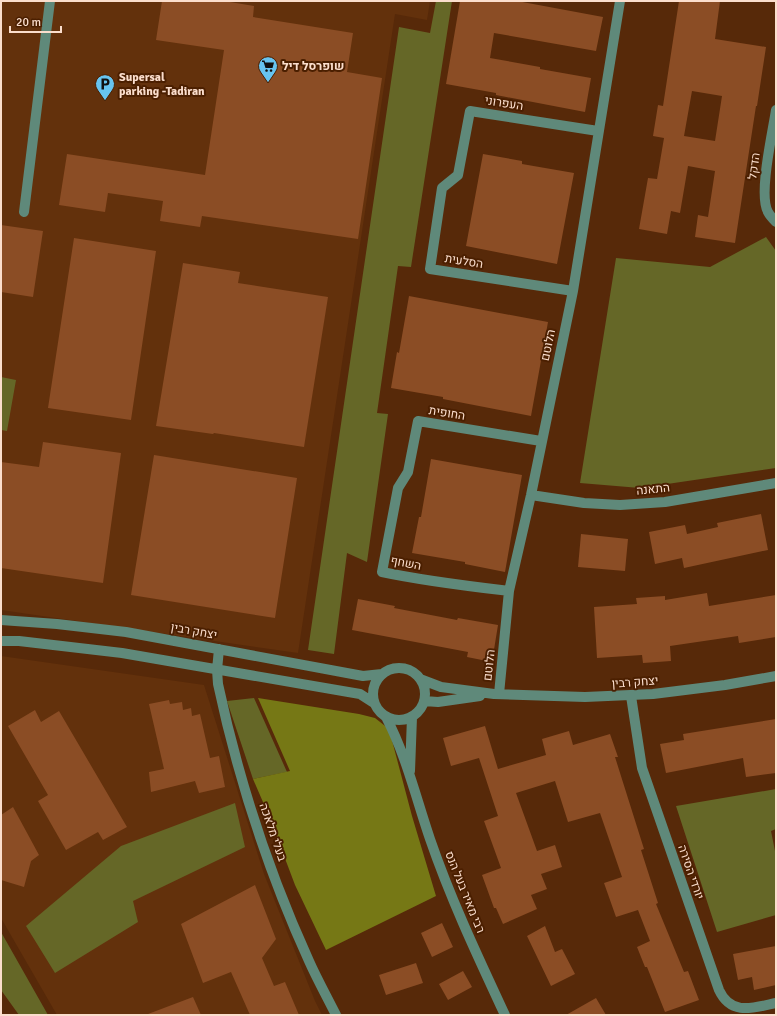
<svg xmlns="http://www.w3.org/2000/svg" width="777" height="1016" font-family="Signika,Heebo,sans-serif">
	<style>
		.built { fill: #63310c }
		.green { fill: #656727 }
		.forest { fill: #767815 }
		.building { fill: #8b4d25; fill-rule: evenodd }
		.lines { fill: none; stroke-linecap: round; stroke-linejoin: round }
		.minor { stroke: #5f897a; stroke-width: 10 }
		.labels { text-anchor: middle; stroke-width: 4; stroke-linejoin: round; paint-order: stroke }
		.poi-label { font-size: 12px; font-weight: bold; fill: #fbdecd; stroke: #4b1f00; text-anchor: start }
		.street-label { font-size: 12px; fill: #fbdecd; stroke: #4b1f00 }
	</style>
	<rect width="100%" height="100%" fill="#572909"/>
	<path class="built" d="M1,1H430L427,20L395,14L298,653L1,610Z
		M1,656L204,685L264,874L315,1001L322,1015H57L1,918Z"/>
	<path class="green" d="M436,1H452L411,267L398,266L377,413L388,414L367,562L347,553L334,654L308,650L399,27L430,33Z
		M766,237L776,251V468L640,488L580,483L616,258L710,267Z
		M1,377L16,380L7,431L1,430Z
		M254,698L287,772L253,779L227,701Z
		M776,789V829L771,831L776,856V915L717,932L676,806Z
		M235,803L245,847L133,901L138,922L55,973L26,926L121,846Z
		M1,932L48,1015H19L1,990Z"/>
	<path class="forest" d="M258,698L359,714L375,718L389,729L412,816L436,896L326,950L295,885L269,816L253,779L290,771Z"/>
	<path class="building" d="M162,1H224L254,6L253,17L353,33L347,72L382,78L358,239L202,216L200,227L160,221L163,201L108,193L105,212L59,205L67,154L205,175L224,50L156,40Z
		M460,1H517L603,17L596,51L494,33L490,58L540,67V69L591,78L585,112L496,95V93L446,84Z
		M679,1H720L715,39L766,47L757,106H756L735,243L695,237L698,215L708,217L715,171L688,166L680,213L671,211L667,234L639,229L648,178L657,179L664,138L653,136L658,105L663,106ZM692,91L722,96L715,141L684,136Z
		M483,154L522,161V164L574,173L557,264L466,246Z
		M1,225L43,231L33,297L1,292Z
		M74,238L156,251L131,420L48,408Z
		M183,263L240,272L238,283L328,297L304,447L214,433L213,434L156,426Z
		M409,296L548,322L531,416L443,399V397L391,388L397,352L399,353Z
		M43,442L121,453L103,583L1,568V462L39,467Z
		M154,455L297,478L275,618L131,595Z
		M431,459L522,475L505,572L465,564V562L412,553L419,517H421Z
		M761,514L768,550L684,568L682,558L655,564L649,532L685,525L687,534L718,527L717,523Z
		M581,534L628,539L625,571L578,567Z
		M707,593L709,606L776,595V637L739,643L738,636L670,646L671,661L643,663L642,655L597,658L594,607L637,604L636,598L665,596V600Z
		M358,599L395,606L394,608L457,620L458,618L498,625L492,662L467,657L468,652L352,630Z
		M169,700L170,704L182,702L183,710L191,708L192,716L200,714L210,758L219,756L225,787L199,793L195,781L151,792L149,772L164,769L149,704Z
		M35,710L41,722L59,711L127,827L103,840L98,832L66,850L38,801L48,795L8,726Z
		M776,719V773L746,777L743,758L666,773L660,744L684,740L683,734Z
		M485,726L498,769L546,755L542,739L569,731L573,745L610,734L618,757H615L644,849L641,850L658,903L656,904L684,972L688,971L699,1000L665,1012L647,967H645L637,947L650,941L638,910L616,917L604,883L622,877L600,813L568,822L555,781L516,793L537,851L555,845L562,867L541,874L547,889L531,895L537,909L503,924L496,908H494L482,875L501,868L484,821L498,816L479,758L451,766L443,738Z
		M13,807L39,855L31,861L24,887L1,880V815Z
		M255,885L276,939L262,958L274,986L285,982L299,1015H250L231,972L203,983L181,924Z
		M442,923L453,947L432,957L421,933Z
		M545,926L555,952L562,949L575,974L551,986L527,936Z
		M776,946V985L754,990L752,977L738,980L733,954Z
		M416,963L423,983L386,995L379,975Z
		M463,971L472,987L448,1000L439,984Z
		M193,997L201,1015H148V1014Z
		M596,998L606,1015H566Z"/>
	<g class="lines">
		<path class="minor" d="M776,110C773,131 758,195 768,212C770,216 773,219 776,222
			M24,212L50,1
			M573,291L430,269L442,188L458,175L470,111L598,131
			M531,495L584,503L620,505L665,502L776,483
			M509,591C467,586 424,581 382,572L398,488L408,472L418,421L541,441
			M1,620L57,624L126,632L363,676L382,674
			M1,641H19L122,653L360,694L374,703
			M219,649L217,670L218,684C238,778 269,873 309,961C317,979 327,997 336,1015
			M373 694a26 26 0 1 1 52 0a26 26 0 1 1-52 0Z
			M420,679L441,687L494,694L585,697L653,694L725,685L776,676
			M499,694L509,591L531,495L573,291L620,1
			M631,696L642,768L719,990C731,1016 753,1008 776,1003
			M424,701L438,702L480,696
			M386,717C406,755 416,798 430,839C451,900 478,957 505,1015
			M410,771L412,717"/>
	</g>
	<defs>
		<g id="supermarket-pin" transform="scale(1)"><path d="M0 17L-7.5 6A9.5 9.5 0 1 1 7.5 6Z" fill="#67c4f0" stroke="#4b1f00"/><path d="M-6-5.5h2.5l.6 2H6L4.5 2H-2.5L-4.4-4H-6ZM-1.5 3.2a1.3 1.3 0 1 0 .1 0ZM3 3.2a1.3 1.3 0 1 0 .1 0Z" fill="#111"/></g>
		<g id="parking-pin" transform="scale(1)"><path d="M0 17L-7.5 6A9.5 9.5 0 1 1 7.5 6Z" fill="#67c4f0" stroke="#4b1f00"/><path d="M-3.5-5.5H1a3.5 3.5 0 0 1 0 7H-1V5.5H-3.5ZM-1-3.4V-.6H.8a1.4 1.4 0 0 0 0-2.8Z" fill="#111"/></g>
	</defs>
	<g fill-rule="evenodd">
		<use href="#supermarket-pin" x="268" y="66"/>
		<use href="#parking-pin" x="105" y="84"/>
	</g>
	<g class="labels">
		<g class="poi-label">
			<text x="282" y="70">שופרסל דיל</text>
			<text x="119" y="81">Supersal<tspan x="119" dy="14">parking -Tadiran</tspan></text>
		</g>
		<g class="street-label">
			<text transform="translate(504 103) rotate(9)" y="4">העפרוני</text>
			<text transform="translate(754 166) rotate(-82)" y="4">הדקל</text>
			<text transform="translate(464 261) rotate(9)" y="4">הסלעית</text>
			<text transform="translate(548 345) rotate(-78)" y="4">הלוטם</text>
			<text transform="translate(447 413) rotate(9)" y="4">החופית</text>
			<text transform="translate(653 489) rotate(-6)" y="4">התאנה</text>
			<text transform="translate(406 563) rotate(11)" y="4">השחף</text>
			<text transform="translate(194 631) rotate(10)" y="4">יצחק רבין</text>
			<text transform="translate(489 665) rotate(-84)" y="4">הלוטם</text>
			<text transform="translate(635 682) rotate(-4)" y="4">יצחק רבין</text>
			<text transform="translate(273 832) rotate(71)" y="4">בעלי מלאכה</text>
			<text transform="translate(691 872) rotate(71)" y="4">יורדי הסירה</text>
			<text transform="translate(465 892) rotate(68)" y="4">רבי מאיר בעל הנס</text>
		</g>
	</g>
	<rect width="777" height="1016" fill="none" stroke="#fbdecd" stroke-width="4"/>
	<path d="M10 26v6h51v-6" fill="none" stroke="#fbdecd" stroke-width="2"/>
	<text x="16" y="26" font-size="12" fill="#fbdecd" stroke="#4b1f00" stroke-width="3" paint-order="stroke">20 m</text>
</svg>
